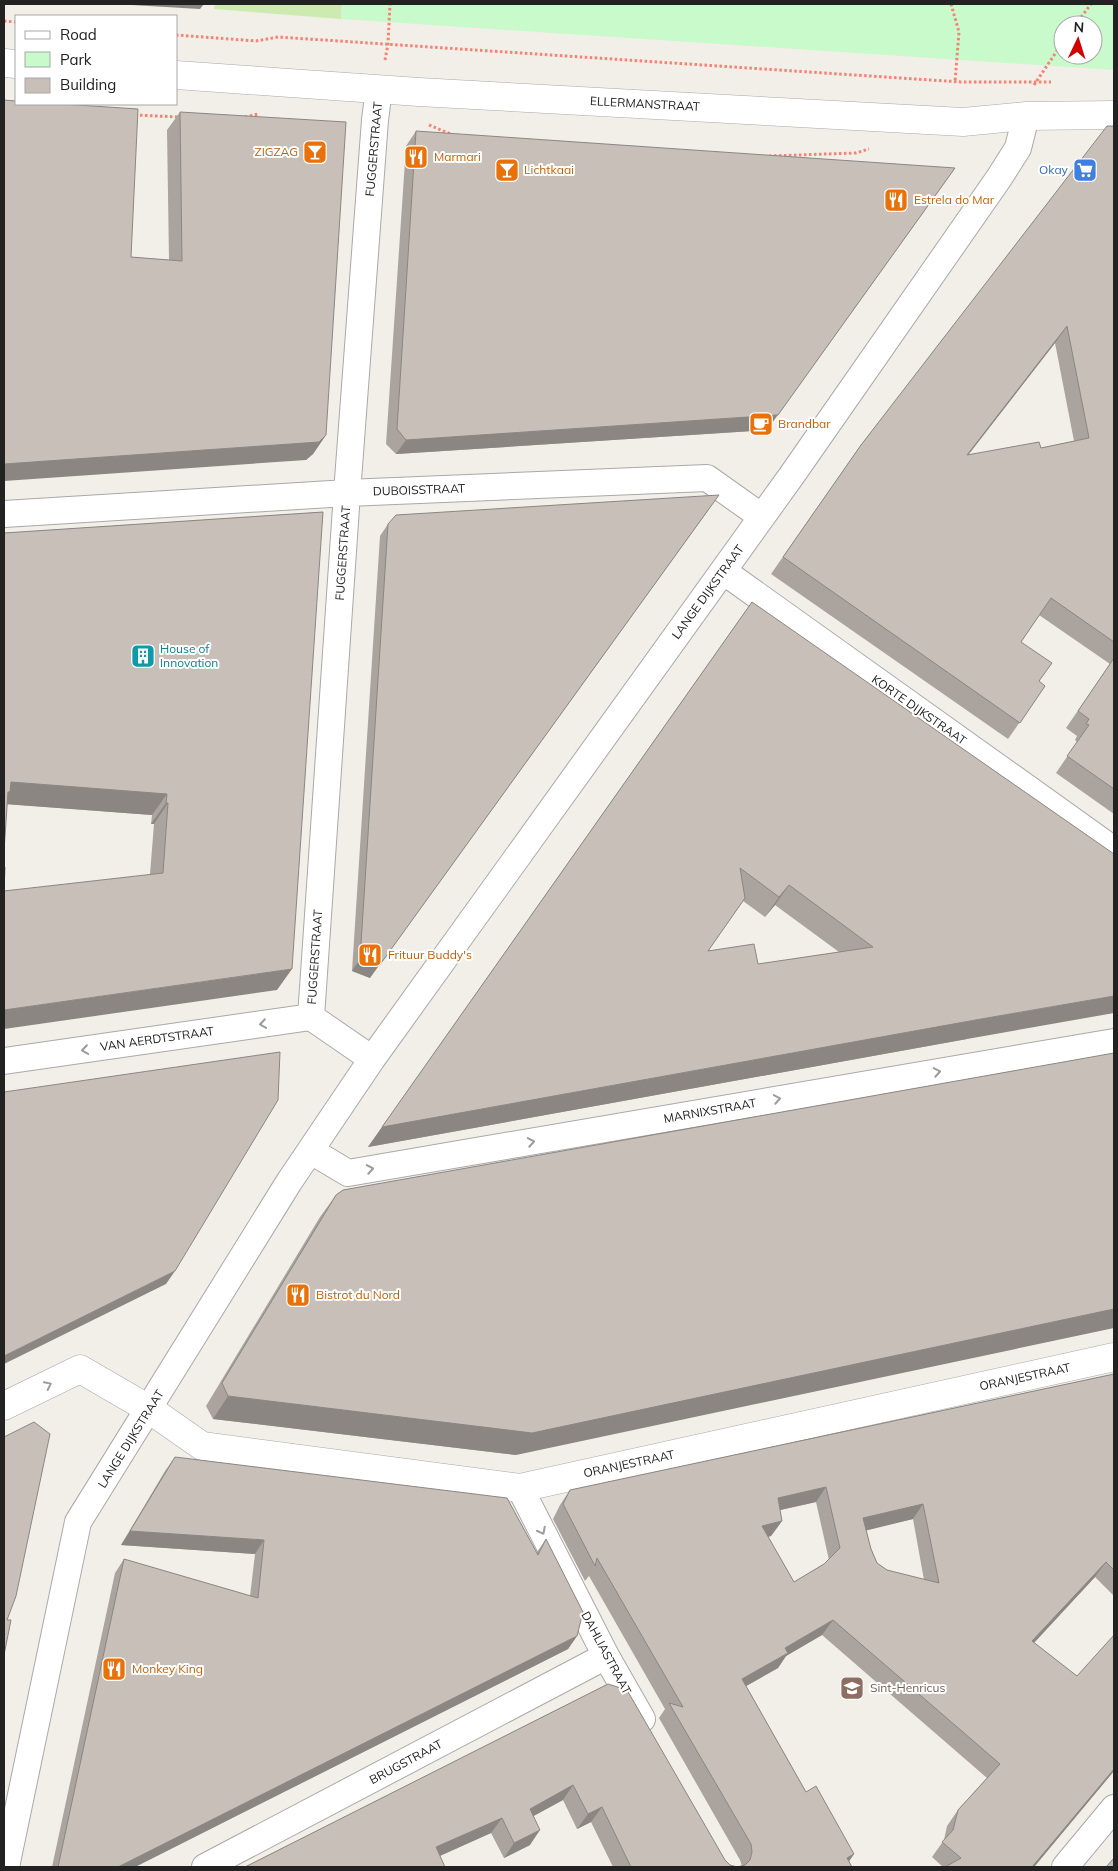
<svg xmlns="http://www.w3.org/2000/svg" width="1118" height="1871" font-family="Mulish,sans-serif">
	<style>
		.grass { fill: #cdebb0 }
		.park { fill: #c8facc; fill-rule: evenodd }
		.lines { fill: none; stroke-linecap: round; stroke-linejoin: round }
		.minor-casing { stroke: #a9a9a9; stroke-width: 28 }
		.tertiary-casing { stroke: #a9a9a9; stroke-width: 29 }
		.path { stroke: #fa8072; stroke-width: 3; stroke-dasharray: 2.5 2.5; stroke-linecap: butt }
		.minor { stroke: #fff; stroke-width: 26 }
		.tertiary { stroke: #fff; stroke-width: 28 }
		.wall { fill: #aba49e; fill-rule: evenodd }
		.shaded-wall { fill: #8b8681 }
		.building { fill: #c7bfb8; stroke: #8b8681; fill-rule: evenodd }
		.oneway { stroke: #9c9c9c }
		.labels { text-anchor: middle; stroke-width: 4; stroke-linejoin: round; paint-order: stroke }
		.street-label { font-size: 12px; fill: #222; stroke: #fff }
		.food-label { font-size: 12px; fill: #c56008; stroke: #fff; text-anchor: start }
		.shop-label { font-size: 12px; fill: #366cbe; stroke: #fff; text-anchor: end }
		.culture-label { font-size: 12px; fill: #0d838f; stroke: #fff; text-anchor: start }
		.education-label { font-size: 12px; fill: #785e54; stroke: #fff; text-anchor: start }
	</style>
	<rect width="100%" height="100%" fill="#f2efe9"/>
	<path class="grass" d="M215,4H342L341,19L214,9Z"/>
	<path class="park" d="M342,4H1114V70L341,19ZM1063,25H1093V55H1063Z"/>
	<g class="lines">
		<g class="minor-casing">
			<path id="minor" d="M4,514L347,493L707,478L762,517
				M723,571L1114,850
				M311,1017L347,493L375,120L379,89
				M311,1017L372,1059
				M4,1061L311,1017
				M311,1151L348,1173L1114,1042
				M520,1488L606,1656L642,1719
				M6,1867L78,1522L289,1182L372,1059L792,475L999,178L1018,148L1026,116
				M205,1867L606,1656
				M1065,1867L1114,1808"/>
		</g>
		<g class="tertiary-casing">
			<path id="tertiary" d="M4,63L16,64
				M176,75L419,92L963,122L1026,116L1114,115
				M4,1406L80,1369L149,1409L202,1446L520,1488L1114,1357"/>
		</g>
		<path class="path" d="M951,4L959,32L955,82
			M4,21L16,22
			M1075,25L1091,4
			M176,35L256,41L278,37L961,82H1051
			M385,60L388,44L390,4
			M1034,85L1063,42
			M135,115L179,117
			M245,117L258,114
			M429,125L453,135
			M769,156L856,153L869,149"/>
		<use href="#minor" class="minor"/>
		<use href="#tertiary" class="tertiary"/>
	</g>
	<path class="wall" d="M180,112L326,435L313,454L306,460L131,257L169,260L167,130Z
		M1114,126V814L1056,773L1077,742L1075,740L1077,736L1066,728L1110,664L1039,615L1021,642L1039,681L1045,686L1008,739L771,574L861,445ZM1055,343L1074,441L1041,448L968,455Z
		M416,131L767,430L396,454L386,444L406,146Z
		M323,512L277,990L150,874L154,824H151L152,815L7,804L4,533Z
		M388,524L370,978L352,971L380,536Z
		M752,602L967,1039L368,1147ZM743,901L765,917L775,905L839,952L758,964L708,950Z
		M336,1195L516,1455L213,1419L206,1406L320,1217Z
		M1114,1374V1596L1095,1577L1034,1642L1114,1771L1034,1867H943L932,1857L944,1840L947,1826L958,1810L987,1778L822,1635L786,1656L778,1668L746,1686L806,1792L854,1854L849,1861L852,1867H613L591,1822L577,1829L563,1800L533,1816L530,1845L504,1858L491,1833L440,1856L245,1867L608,1684L725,1860L730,1865L737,1867L742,1866L740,1860L659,1718L665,1709L589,1576L585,1581L553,1519L560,1505L570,1490ZM816,1502L829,1560L824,1564L794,1582L768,1537L771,1536L782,1521L780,1510ZM913,1519L924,1580L887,1570L877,1563L871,1549L866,1530Z
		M175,1457L537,1552L546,1539L577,1636L568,1649L135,1867H52L115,1573L124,1559L250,1596L255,1554L121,1545L165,1471Z"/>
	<path class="shaded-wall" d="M114,4H204L200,9Z
		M955,168L767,430L396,454L406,440Z
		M1067,326L1055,343L955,472L967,455Z
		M326,435L313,454L306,460L4,481V464Z
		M719,495L370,978L352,971L360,959Z
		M11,782L167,794L152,815L4,804Z
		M166,803H168L154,824H151Z
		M789,885L775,905L765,917L779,897Z
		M292,969L277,990L4,1029V1010Z
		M1114,996V1013L967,1039L368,1147L382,1127L981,1019Z
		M175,1271L166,1284L4,1364V1356Z
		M1114,1309V1328L516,1455L213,1419L228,1396Z
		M826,1487L816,1502L767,1513L778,1498Z
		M923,1504L913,1519L852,1534L863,1518Z
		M782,1521L771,1536L751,1541L762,1526Z
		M130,1531L264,1540L255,1554L121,1545Z
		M1106,1562L1095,1577L1022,1656L1032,1641Z
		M833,1620L822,1635L786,1656L778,1668L732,1694L742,1679L785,1648Z
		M577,1636L568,1649L135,1867H118Z
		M1114,1769V1771L1034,1867H1032Z
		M573,1785L563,1800L519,1824L530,1809Z
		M602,1807L591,1822L577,1829L588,1814Z
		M502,1818L491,1833L426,1862L436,1847Z
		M540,1830L530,1845L504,1858L514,1843Z
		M854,1854L845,1867L847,1858Z"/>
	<path class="building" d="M4,100L16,101V104H61L138,109L131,257L182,261L180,112L346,122L326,435L319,442L4,464Z
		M1107,126H1114V642L1051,598L1021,642L1052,663L1039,681L1045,686L1020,723L783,557L861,445ZM1067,326L1089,438L1041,448L1039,442L967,455Z
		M416,131L955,168L778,415L406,440L397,429Z
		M719,495L379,966L360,959L388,524L396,515Z
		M323,512L292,969L4,1010V891L163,873L168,803H166L167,794L11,782L10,792H8L4,851V533Z
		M752,602L1114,854V996L981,1019L382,1127ZM740,868L779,897L789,885L873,947L758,964L754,944L708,951L745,898Z
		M1114,658V789L1067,756L1089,725L1086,724L1089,719L1078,711Z
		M4,866L5,867L4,890Z
		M280,1052L278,1100L175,1271L4,1356V1092Z
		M1114,1053V1309L532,1433L228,1396L222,1383L336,1195L343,1190Z
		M1114,1374V1570L1106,1562L1032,1641L1077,1676L1114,1635V1769L1032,1867H945L961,1858L942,1842L953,1830L958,1810L1000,1764L833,1620L785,1648L788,1653L742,1679L806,1792L816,1786L854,1854L847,1858L852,1867H631L602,1807L588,1814L573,1785L530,1809L540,1830L514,1843L502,1818L436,1847L445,1867H245L608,1684L627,1690L725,1860L730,1865L737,1867L745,1865L750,1860L752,1852L751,1844L669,1703L683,1707L597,1558L595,1566L563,1504L570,1490ZM826,1487L840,1548L824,1564L794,1582L762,1526L782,1521L778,1498ZM923,1504L939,1583L887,1570L877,1563L871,1549L863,1518Z
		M34,1422L50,1434L16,1596L7,1620H11L4,1655V1437Z
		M175,1457L507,1498L538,1555L546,1539L583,1612L577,1636L118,1867H58L124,1559L258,1598L264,1540L130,1531Z
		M1114,1858V1867H1106Z"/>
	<defs><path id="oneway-chevron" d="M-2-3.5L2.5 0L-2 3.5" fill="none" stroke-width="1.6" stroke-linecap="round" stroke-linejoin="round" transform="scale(1.25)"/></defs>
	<g class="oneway">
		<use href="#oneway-chevron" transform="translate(263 1024) rotate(172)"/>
		<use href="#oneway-chevron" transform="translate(85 1050) rotate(172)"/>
		<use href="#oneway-chevron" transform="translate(937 1072) rotate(-10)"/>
		<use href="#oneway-chevron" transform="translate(777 1099) rotate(-10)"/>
		<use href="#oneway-chevron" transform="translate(531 1142) rotate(-10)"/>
		<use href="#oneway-chevron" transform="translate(370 1169) rotate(-10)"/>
		<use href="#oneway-chevron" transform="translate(48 1385) rotate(-26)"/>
		<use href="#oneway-chevron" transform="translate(542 1531) rotate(63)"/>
	</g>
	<defs>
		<g id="bar-square" transform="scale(1.25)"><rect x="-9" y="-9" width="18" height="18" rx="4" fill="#e8710a" stroke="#fff"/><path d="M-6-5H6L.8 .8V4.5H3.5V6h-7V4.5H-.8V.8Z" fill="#fff"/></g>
		<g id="restaurant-square" transform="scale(1.25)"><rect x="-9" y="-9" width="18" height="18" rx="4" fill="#e8710a" stroke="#fff"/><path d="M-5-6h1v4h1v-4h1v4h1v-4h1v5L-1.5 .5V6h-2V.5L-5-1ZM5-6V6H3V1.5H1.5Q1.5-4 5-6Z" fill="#fff"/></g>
		<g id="supermarket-square" transform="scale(1.25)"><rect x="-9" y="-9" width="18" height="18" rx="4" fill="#3f7fe0" stroke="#fff"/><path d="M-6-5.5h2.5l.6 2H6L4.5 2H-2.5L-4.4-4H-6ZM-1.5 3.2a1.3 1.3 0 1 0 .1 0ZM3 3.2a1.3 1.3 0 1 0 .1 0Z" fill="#fff"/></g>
		<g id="cafe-square" transform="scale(1.25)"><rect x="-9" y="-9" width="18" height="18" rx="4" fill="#e8710a" stroke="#fff"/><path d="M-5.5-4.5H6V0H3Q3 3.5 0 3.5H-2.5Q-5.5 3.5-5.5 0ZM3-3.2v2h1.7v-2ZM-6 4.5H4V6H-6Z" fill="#fff"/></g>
		<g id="building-square" transform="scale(1.25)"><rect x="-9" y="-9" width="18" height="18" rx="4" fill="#0f9aa8" stroke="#fff"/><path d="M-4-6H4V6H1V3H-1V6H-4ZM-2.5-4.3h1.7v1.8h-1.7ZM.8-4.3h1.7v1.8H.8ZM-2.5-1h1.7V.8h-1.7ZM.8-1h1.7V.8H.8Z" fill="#fff"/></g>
		<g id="school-square" transform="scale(1.25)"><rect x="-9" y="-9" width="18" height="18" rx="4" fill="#8d6e63" stroke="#fff"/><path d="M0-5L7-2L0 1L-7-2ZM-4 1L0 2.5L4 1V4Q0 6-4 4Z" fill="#fff"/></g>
	</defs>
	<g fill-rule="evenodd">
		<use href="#bar-square" x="315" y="152"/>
		<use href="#restaurant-square" x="416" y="157"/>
		<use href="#bar-square" x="507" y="170"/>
		<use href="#supermarket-square" x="1085" y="170"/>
		<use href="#restaurant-square" x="896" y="200"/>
		<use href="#cafe-square" x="761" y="424"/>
		<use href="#building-square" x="143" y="656"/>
		<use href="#restaurant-square" x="370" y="955"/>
		<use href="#restaurant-square" x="298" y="1295"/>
		<use href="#restaurant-square" x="114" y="1669"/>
		<use href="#school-square" x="852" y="1688"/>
	</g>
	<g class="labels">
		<g class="street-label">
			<text transform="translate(645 104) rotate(3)" y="4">ELLERMANSTRAAT</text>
			<text transform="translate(374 149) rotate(-85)" y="4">FUGGERSTRAAT</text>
			<text transform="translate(419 490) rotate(-2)" y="4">DUBOISSTRAAT</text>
			<text transform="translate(343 553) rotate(-86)" y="4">FUGGERSTRAAT</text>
			<text transform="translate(708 592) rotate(-54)" y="4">LANGE DIJKSTRAAT</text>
			<text transform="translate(919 710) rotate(35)" y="4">KORTE DIJKSTRAAT</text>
			<text transform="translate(315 957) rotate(-86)" y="4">FUGGERSTRAAT</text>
			<text transform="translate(157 1039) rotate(-8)" y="4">VAN AERDTSTRAAT</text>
			<text transform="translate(710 1111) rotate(-10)" y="4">MARNIXSTRAAT</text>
			<text transform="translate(1025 1377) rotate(-12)" y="4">ORANJESTRAAT</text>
			<text transform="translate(131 1439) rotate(-58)" y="4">LANGE DIJKSTRAAT</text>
			<text transform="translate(629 1464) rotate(-12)" y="4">ORANJESTRAAT</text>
			<text transform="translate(606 1653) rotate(62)" y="4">DAHLIASTRAAT</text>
			<text transform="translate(406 1762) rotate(-28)" y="4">BRUGSTRAAT</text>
		</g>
		<g class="food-label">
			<text x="298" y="156" text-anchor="end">ZIGZAG</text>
			<text x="434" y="161">Marmari</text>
			<text x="524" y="174">Lichtkaai</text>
			<text x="914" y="204">Estrela do Mar</text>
			<text x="778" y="428">Brandbar</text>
			<text x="388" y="959">Frituur Buddy's</text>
			<text x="316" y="1299">Bistrot du Nord</text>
			<text x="132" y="1673">Monkey King</text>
		</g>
		<g class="shop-label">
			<text x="1068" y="174">Okay</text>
		</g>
		<g class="culture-label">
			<text x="160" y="653">House of<tspan x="160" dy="14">Innovation</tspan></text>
		</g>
		<g class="education-label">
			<text x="870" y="1692">Sint-Henricus</text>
		</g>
	</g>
	<rect width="1118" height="1871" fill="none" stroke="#222222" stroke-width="10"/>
	<rect x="15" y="15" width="162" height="90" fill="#ffffff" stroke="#a7a7a7"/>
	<rect x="25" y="31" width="25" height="8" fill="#ffffff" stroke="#a7a7a7"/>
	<text x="60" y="40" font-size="15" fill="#222222">Road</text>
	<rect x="25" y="52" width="25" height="15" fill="#c8facc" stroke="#a7a7a7"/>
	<text x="60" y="65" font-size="15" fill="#222222">Park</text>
	<rect x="25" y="78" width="25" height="15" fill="#c7bfb8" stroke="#a7a7a7"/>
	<text x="60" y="90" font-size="15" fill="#222222">Building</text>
	<g transform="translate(1078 40) rotate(4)"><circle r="24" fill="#ffffff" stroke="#a7a7a7"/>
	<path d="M0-4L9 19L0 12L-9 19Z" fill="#d40000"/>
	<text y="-8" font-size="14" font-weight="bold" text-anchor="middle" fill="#222222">N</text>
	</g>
</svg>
